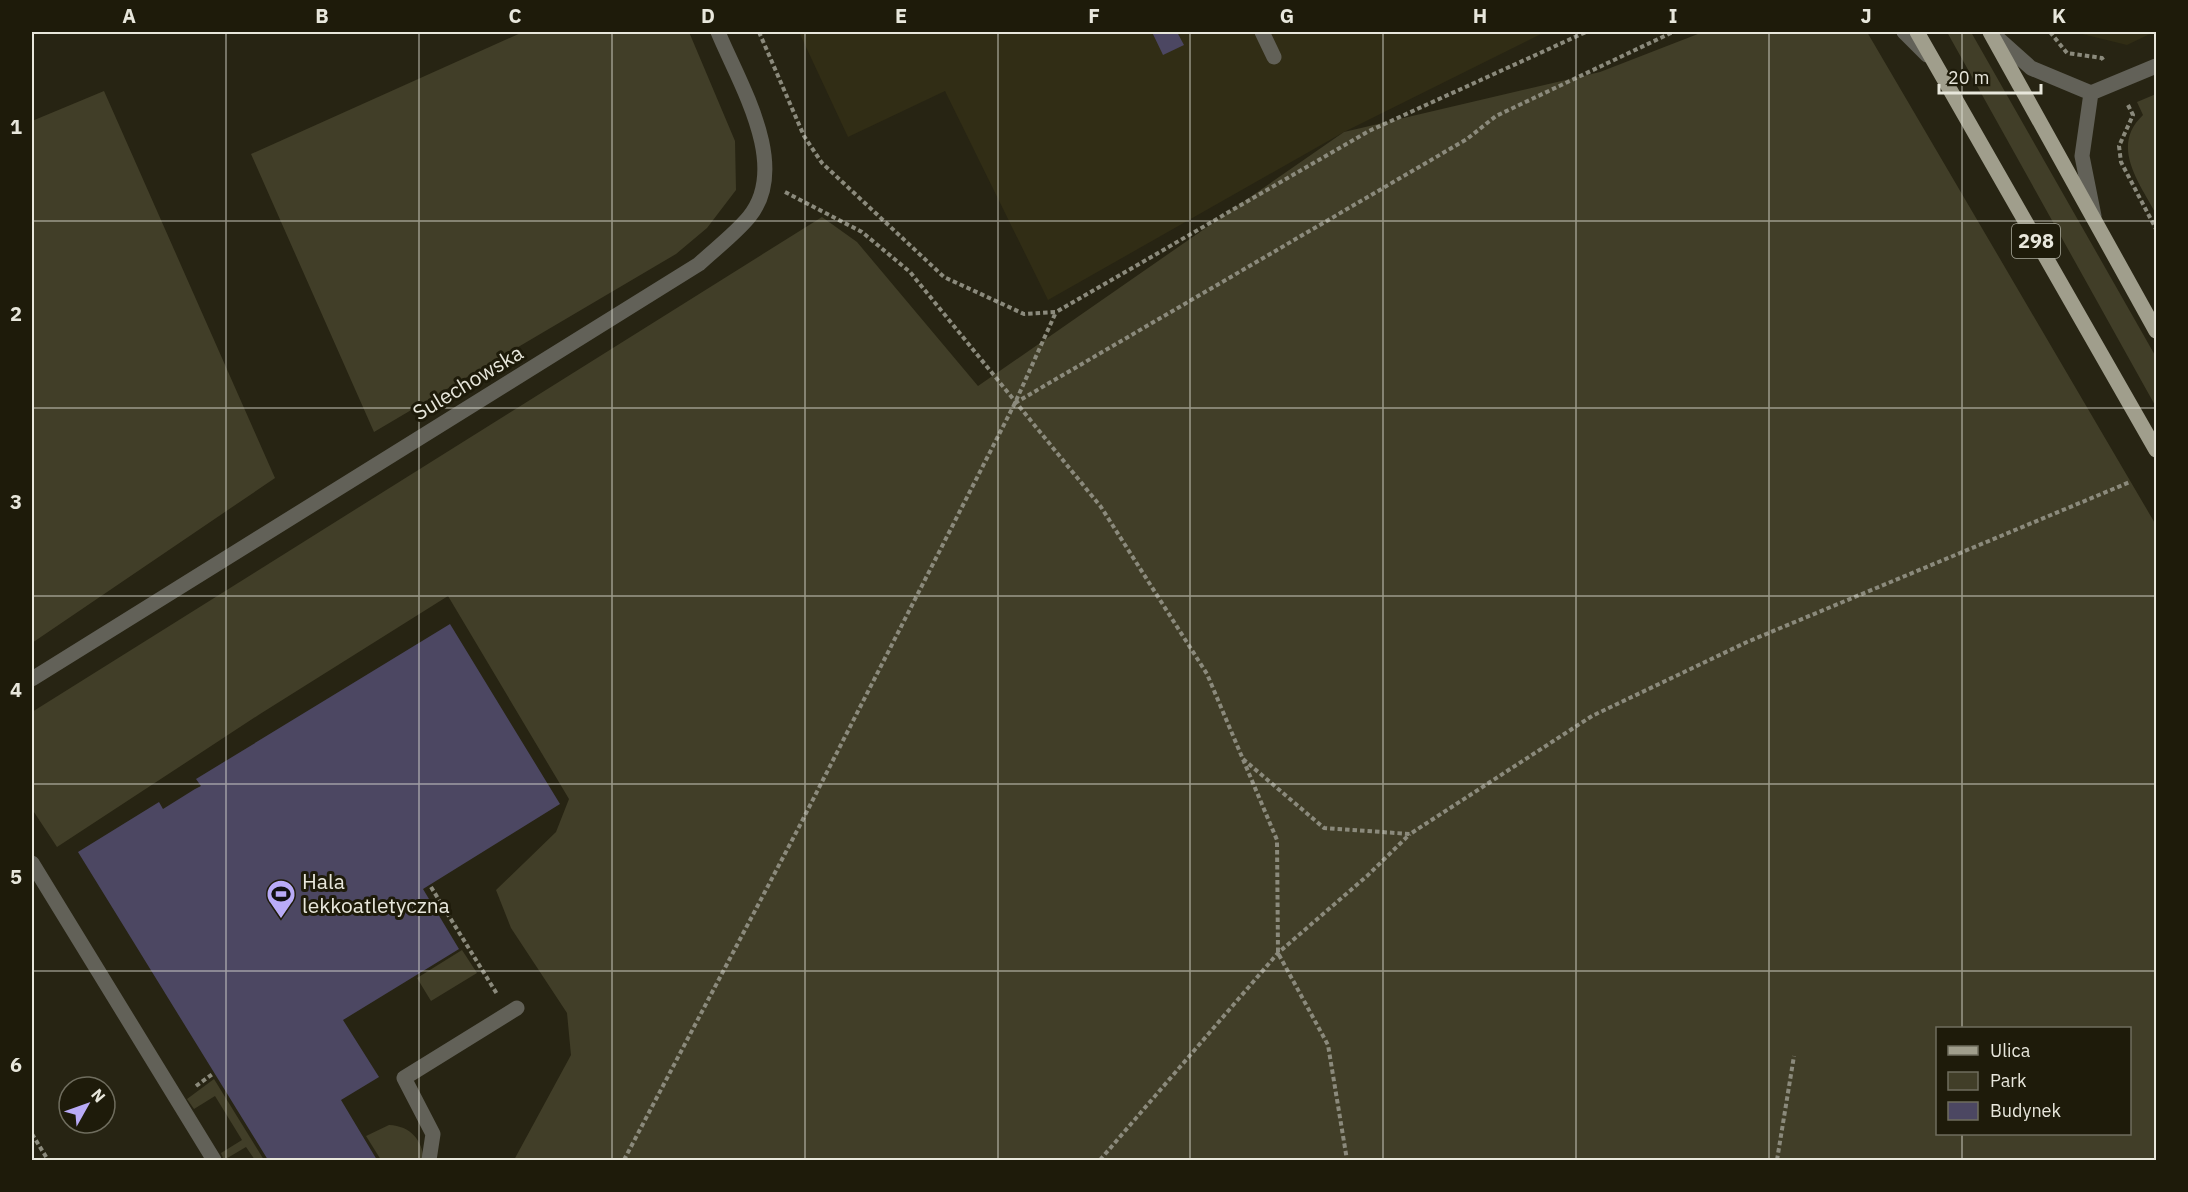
<svg xmlns="http://www.w3.org/2000/svg" width="2188" height="1192" font-family="'IBM Plex Sans',sans-serif">
	<style>
		.built { fill: #312d15 }
		.green { fill: #413e28; fill-rule: evenodd }
		.building { fill: #4c4762 }
		.lines { fill: none; stroke-linecap: round; stroke-linejoin: round }
		.path { stroke: #8b8a7c; stroke-width: 4; stroke-dasharray: 4.5 3; stroke-linecap: butt }
		.minor { stroke: #626158; stroke-width: 15 }
		.major { stroke: #a09e8c; stroke-width: 15 }
		.grid { fill: none; stroke: #e8e7dc; stroke-width: 1.5; stroke-opacity: 0.55 }
		.labels { text-anchor: middle; stroke-width: 6; stroke-linejoin: round; paint-order: stroke }
		.shield { fill: #1e1b0a; stroke: #abaa9d; stroke-width: 1.5 }
		.shield-label { font-size: 20px; font-weight: bold; fill: #e8e7dc }
		.street-label { font-size: 21px; fill: #e8e7dc; stroke: #1e1b0a }
		.poi-label { font-size: 21px; fill: #e8e7dc; stroke: #1e1b0a; text-anchor: start }
		.neatline { fill: none; stroke: #e8e7dc; stroke-width: 2 }
		.grid-label { font-size: 20px; text-anchor: middle; font-weight: bold; fill: #e8e7dc }
	</style>
	<rect width="100%" height="100%" fill="#272413"/>
	<path class="built" d="M799,32H1545L1344,132L1048,300L945,91L848,137Z
		M2074,32H2154L2127,45Z"/>
	<path class="green" d="M523,32H689L735,141L736,190L707,228L676,254L374,432L251,154Z
		M1703,32H1867L2156,525V1160H514L571,1055L567,1013L511,928L496,890L556,832L569,799L448,596L260,714L57,847L32,809V712L822,217L857,242L978,386L1344,132L1600,72ZM2130,1028V1134H1938V1028Z
		M1947,32H1971L2156,357V407Z
		M104,91L275,478L32,643V121Z
		M2156,94V214C2139,182 2110,146 2143,115L2137,102Z
		M462,950L477,973L431,1001L417,978Z
		M214,1079L264,1160H255L246,1147L224,1160L221,1153L242,1140L215,1096L194,1109L187,1099Z
		M389,1125C411,1126 422,1140 424,1160H381L366,1136Z"/>
	<path class="building" d="M1152,32H1177L1184,45L1163,55Z
		M450,624L560,804L423,889L459,949L343,1020L379,1077L341,1100L377,1160H268L78,852L159,802L163,809L195,789L201,786L196,779Z"/>
	<g class="lines">
		<path class="path" d="M759,32L804,136L822,163L944,277L1024,314L1056,312L1369,131L1586,32
			M2050,32L2067,53L2102,58L2104,61
			M2128,105L2133,115L2119,146L2121,162L2156,229
			M785,192L862,232L910,272L1101,507L1207,674L1277,840L1278,953L1328,1045L1347,1160
			M1015,403L1467,139L1496,116L1673,32
			M1243,759L1324,828L1410,834L1592,716L1747,642L2130,482
			M431,887L497,994
			M196,1086L214,1073
			M32,1134L48,1160
			M624,1160L799,827L1015,403L1056,312
			M1100,1160L1278,953L1367,876L1410,834
			M1777,1160L1794,1056"/>
		<path class="minor" d="M1262,32L1274,57
			M1904,32L1927,55
			M1992,33L2031,68L2091,93L2156,66
			M2091,93L2082,156L2094,216
			M32,679L699,264C715,249 735,234 749,217C791,166 739,83 718,32
			M32,863L214,1160
			M429,1160L433,1134L404,1078L517,1008"/>
		<path class="major" d="M1917,32L2156,450
			M1990,32L2156,331"/>
	</g>
	<path class="grid" d="M226,32V1160M419,32V1160M612,32V1160M805,32V1160M998,32V1160M1190,32V1160M1383,32V1160M1576,32V1160M1769,32V1160M1962,32V1028M32,221H2156M32,408H2156M32,596H2156M32,784H2156M32,971H2156M1962,1134V1160"/>
	<defs>
		<g id="stadium-pin" transform="scale(1.5)"><path d="M0 17L-7.5 6A9.5 9.5 0 1 1 7.5 6Z" fill="#b9abf7" stroke="#1e1b0a"/><path d="M0-5a6.5 5 0 1 0 0 10a6.5 5 0 1 0 0-10ZM-3.5-1.8h7v3.6h-7Z" fill="#111"/></g>
	</defs>
	<g fill-rule="evenodd">
		<use href="#stadium-pin" x="281" y="894"/>
	</g>
	<g class="labels">
		<rect class="shield" x="2012" y="224" width="48" height="34" rx="4.5"/>
		<g class="shield-label">
			<text x="2036" y="248">298</text>
		</g>
		<g class="street-label">
			<text transform="translate(468 383) rotate(-31)" y="7">Sulechowska</text>
		</g>
		<g class="poi-label">
			<text x="302" y="889">Hala<tspan x="302" dy="24">lekkoatletyczna</tspan></text>
		</g>
	</g>
	<rect width="2188" height="1192" fill="none" stroke="#1e1b0a" stroke-width="66"/>
	<rect x="1936" y="1027" width="195" height="108" fill="#1e1b0a" stroke="#6f6d5e" stroke-width="1.5"/>
	<rect x="1948" y="1046" width="30" height="9" fill="#a09e8c" stroke="#6f6d5e" stroke-width="1.5"/>
	<text x="1990" y="1057" font-size="18" fill="#e8e7dc">Ulica</text>
	<rect x="1948" y="1072" width="30" height="18" fill="#413e28" stroke="#6f6d5e" stroke-width="1.5"/>
	<text x="1990" y="1087" font-size="18" fill="#e8e7dc">Park</text>
	<rect x="1948" y="1102" width="30" height="18" fill="#4c4762" stroke="#6f6d5e" stroke-width="1.5"/>
	<text x="1990" y="1117" font-size="18" fill="#e8e7dc">Budynek</text>
	<g transform="translate(87 1105) rotate(50)"><circle r="28" fill="#1e1b0a" stroke="#6f6d5e" stroke-width="1.5"/>
	<path d="M0-4.5L10 22L0 15L-10 22Z" fill="#b9abf7"/>
	<text y="-9" font-size="16" font-weight="bold" text-anchor="middle" fill="#e8e7dc">N</text>
	</g>
	<path d="M1939 84v9h102v-9" fill="none" stroke="#e8e7dc" stroke-width="3"/>
	<text x="1948" y="84" font-size="18" fill="#e8e7dc" stroke="#1e1b0a" stroke-width="4.5" paint-order="stroke">20 m</text>
	<rect x="33" y="33" width="2122" height="1126" class="neatline"/>
	<g class="grid-label">
		<text x="129" y="23">A</text>
		<text x="322" y="23">B</text>
		<text x="515" y="23">C</text>
		<text x="708" y="23">D</text>
		<text x="901" y="23">E</text>
		<text x="1094" y="23">F</text>
		<text x="1287" y="23">G</text>
		<text x="1480" y="23">H</text>
		<text x="1673" y="23">I</text>
		<text x="1866" y="23">J</text>
		<text x="2059" y="23">K</text>
		<text x="16" y="134">1</text>
		<text x="16" y="321">2</text>
		<text x="16" y="509">3</text>
		<text x="16" y="697">4</text>
		<text x="16" y="884">5</text>
		<text x="16" y="1072">6</text>
	</g>
</svg>
